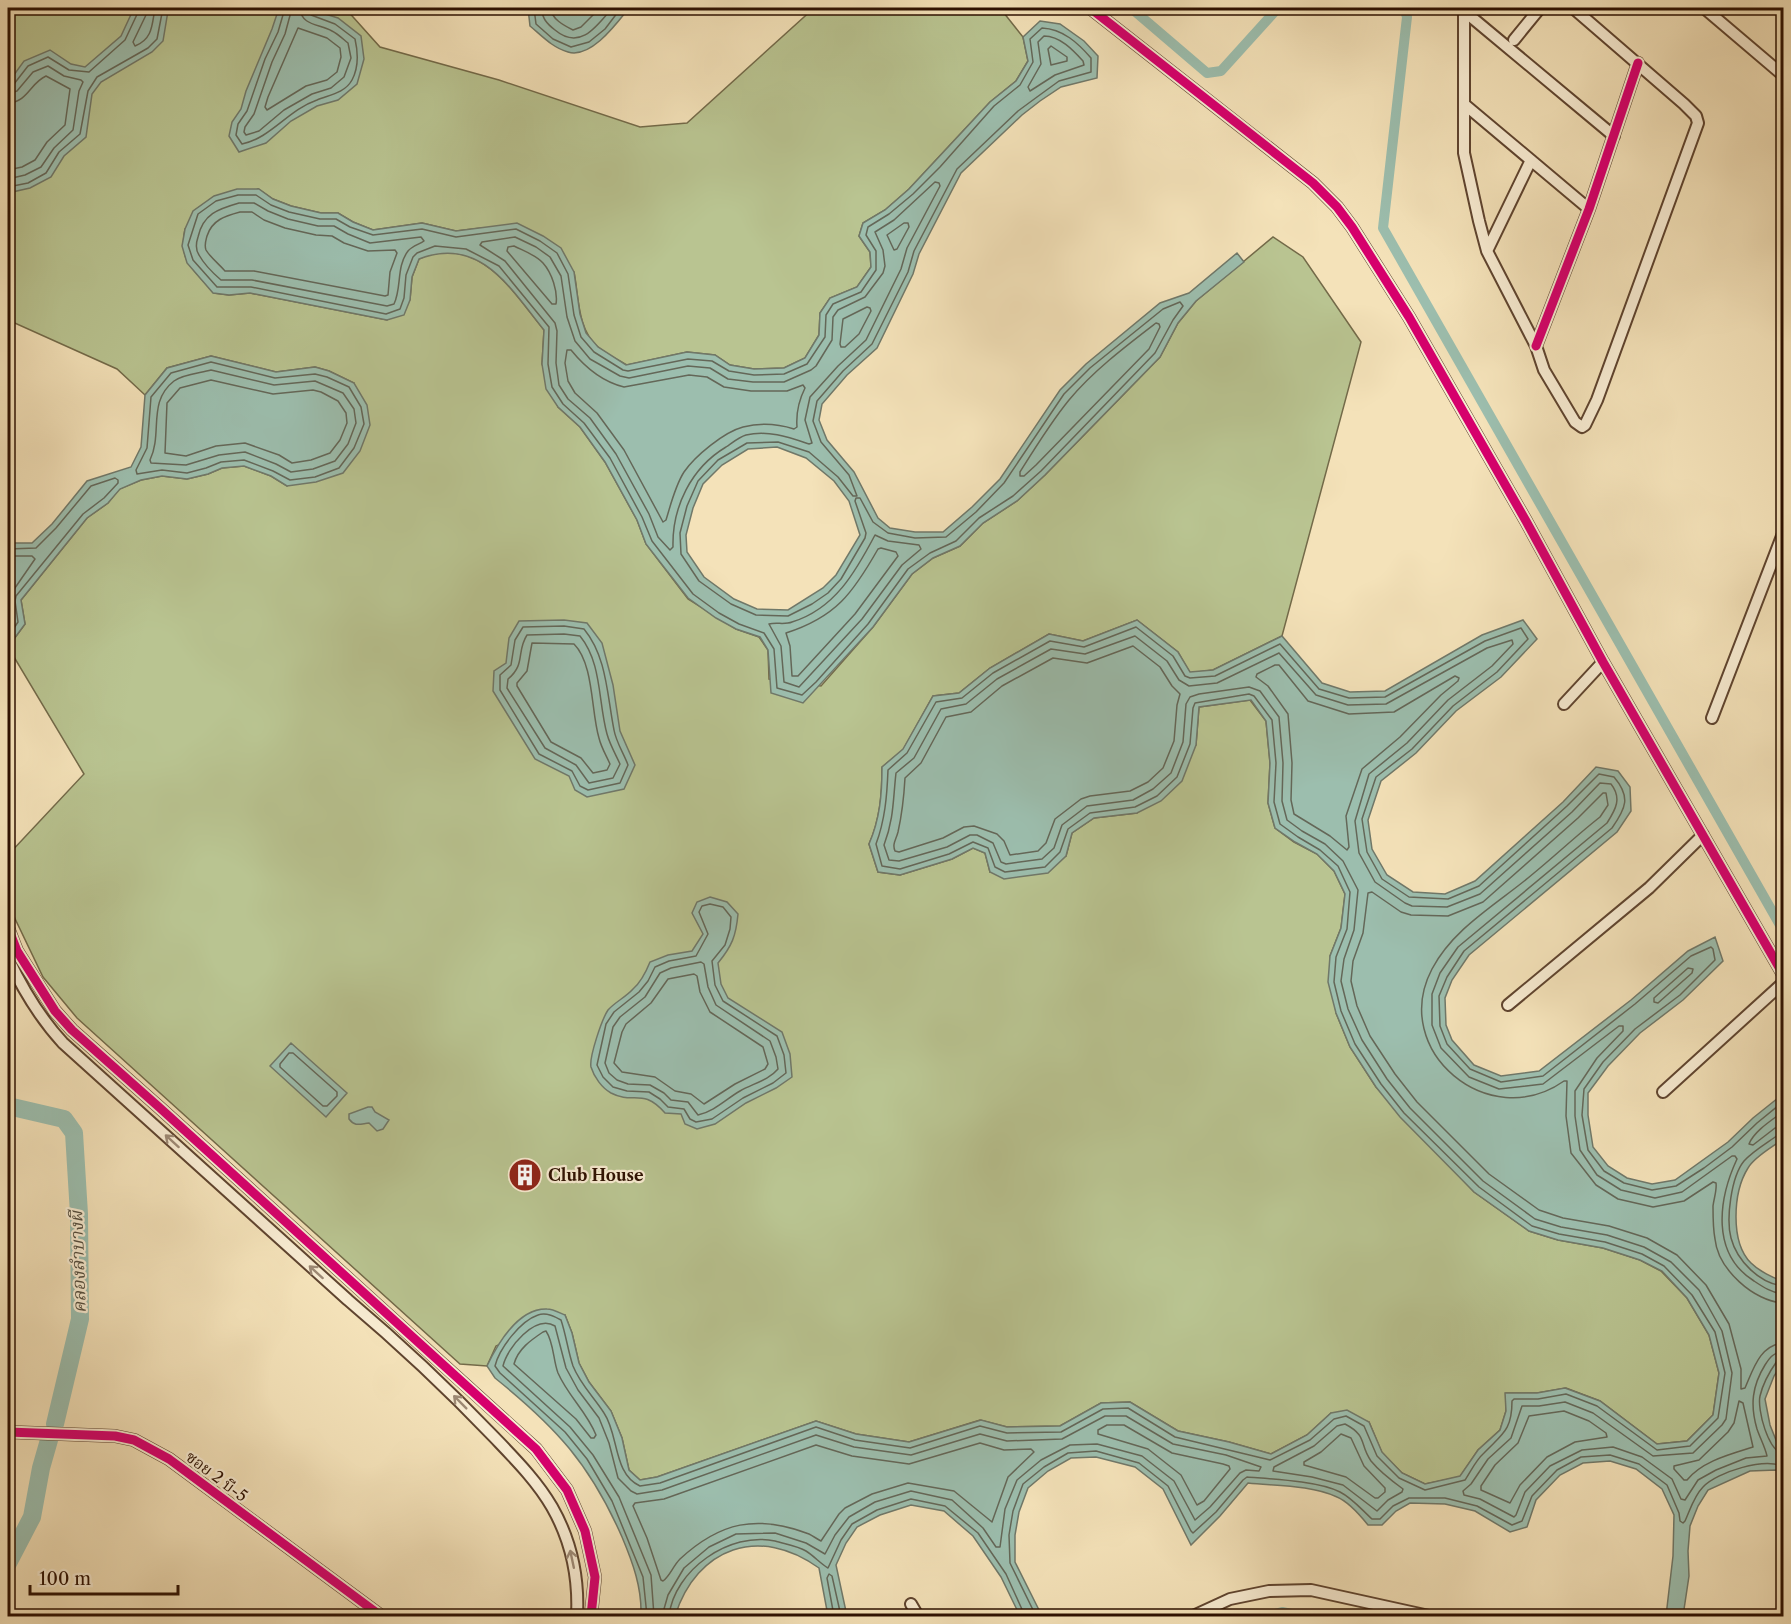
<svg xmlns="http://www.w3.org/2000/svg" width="1791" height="1624" font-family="'Libre Caslon Text','Noto Serif Thai',serif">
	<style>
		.green { fill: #b9c491; stroke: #736a49; stroke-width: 1.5 }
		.water { fill: #9cbeae; stroke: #707869; stroke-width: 1.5; fill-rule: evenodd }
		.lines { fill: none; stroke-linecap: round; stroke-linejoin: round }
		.shore { stroke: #646758; stroke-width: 1.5 }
		.canal { stroke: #9cbeae; stroke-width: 10 }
		.river { stroke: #9cbeae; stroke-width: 18 }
		.minor-casing { stroke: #5f442f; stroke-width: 14 }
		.minor { stroke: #f8ecd2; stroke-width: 10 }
		.cycleway-casing { stroke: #f8ecd2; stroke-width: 13 }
		.cycleway { stroke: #d6006c; stroke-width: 9 }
		.oneway { stroke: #9d8974 }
		.labels { text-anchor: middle; stroke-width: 4.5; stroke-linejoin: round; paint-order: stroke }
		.poi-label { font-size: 16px; font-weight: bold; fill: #2d1001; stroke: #f8ecd2; text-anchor: start }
		.street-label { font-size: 16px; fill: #2d1001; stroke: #f8ecd2 }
		.water-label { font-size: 18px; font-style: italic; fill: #544d3e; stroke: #f8ecd2 }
	</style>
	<rect width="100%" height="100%" fill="#f4e2b9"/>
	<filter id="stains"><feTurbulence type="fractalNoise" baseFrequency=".00333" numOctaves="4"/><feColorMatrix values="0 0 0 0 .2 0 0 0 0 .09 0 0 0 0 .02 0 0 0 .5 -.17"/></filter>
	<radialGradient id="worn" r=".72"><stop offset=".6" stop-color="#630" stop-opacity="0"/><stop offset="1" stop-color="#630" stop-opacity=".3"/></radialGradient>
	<path class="green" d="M8,8H345L380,47L499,80L640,127L687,123L814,8H1000L1023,37L1028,61L1016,81L990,102L909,189L885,210L863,223L859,236L870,252L871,267L857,287L830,298L820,313L819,335L805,358L784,368L754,369L730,365L715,355L687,352L627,365C617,359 606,354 598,347C577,329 579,297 574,272L481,228L456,231L422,223L373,230L353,222L338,213H321L291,206L273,199L258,189L185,229C178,263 194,269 214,293L229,295L250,293L387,320L410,300L412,277L419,259C424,257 430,253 436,252C487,246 516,296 544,330L542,364L558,407L580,427L605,462L637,520L646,544L688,599L736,629L759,637L768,650L769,679L821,686L873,627L912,574L933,558L960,546L983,523L1017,501L1045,475L1160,357L1178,323L1196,301L1273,237L1303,257L1361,342L1282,636L1213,670L1190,673L1178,652L1137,620L1083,641L1049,634L990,668L959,693L933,696L903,750L882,767C882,794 880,819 869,844L878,872L900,875L952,859L973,848L985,853L990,872L1066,856L1072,833L1094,818L1137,813L1196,745L1199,707L1250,700L1266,721L1270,763L1268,803L1275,828L1294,842L1317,854L1334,871L1345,894L1341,928L1330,956L1336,1013L1350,1047L1376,1087L1474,1192L1529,1231L1558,1240L1603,1248L1640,1260L1661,1271L1687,1298L1709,1335L1719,1373L1713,1415L1687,1441L1657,1444L1600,1401L1566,1388L1537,1393H1506V1411L1500,1430L1478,1450L1460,1477L1425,1484L1402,1473L1382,1453L1369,1422L1331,1413L1307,1435L1271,1454L1229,1442L1178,1431L1130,1402L1101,1403L1060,1426L1007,1427L980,1420L909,1442L856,1434L816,1421L657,1477L640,1480L629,1470L622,1438L611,1411L589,1382L579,1363L572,1333L565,1315L496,1346L487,1366L460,1364L77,1018L43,977L8,904V855L84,774L8,647L25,624L21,600L87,518L108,503L119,489L141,480L162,476L187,479L208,474L222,468L244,466L271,476L287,486L354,383L329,371L315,367L276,372L211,356L167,368L145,395L117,369L8,320Z"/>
	<path class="water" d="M134,8H170L168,11L163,41L152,52L101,82L92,94L86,137L64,156L51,177L30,188L8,193V83L24,61L50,50L71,64L85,67L121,36Z
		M279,8H311L312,10L338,18L361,36L364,59L357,84L338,100L317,106L291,121L266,143L239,152L229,136L232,122L241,109L246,91L272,29Z
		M528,8H629C617,23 591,59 568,52C553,48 542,36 530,26Z
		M1040,21L1060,24L1084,41L1098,56L1097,78L1061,87L1040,101L1022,115L961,173L919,254L913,274L877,348L847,375L822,404L819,420L827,440L854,472L878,518L890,528L915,532H943L972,507L1000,479L1060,390L1086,364L1160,303L1189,293L1237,253L1244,262L1196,301L1178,323L1160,357L1045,475L1017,501L983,523L960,546L933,558L912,574L873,627L803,703L771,693L768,650L760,637L736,629L716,618L688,598L646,544L637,520L605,462L580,427L558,407L546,389L542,364L544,330C511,289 480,235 419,259L412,277L410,300L404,315L387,320L250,293L229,295L213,293L187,263L182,246L185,229L193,211L214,196L237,189H259L273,199L291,206L321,213H338L353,222L373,230L422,223L456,231L517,223L543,236L561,248L574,272L580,314L586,333L598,347L626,365L687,352L715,355L730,365L754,369L784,368L805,358L819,335L820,313L830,298L857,287L871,267L870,252L859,236L863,223L885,210L909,189L990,102L1016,81L1028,61L1023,37ZM777,447L806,458L834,481L849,501L860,535L836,575L823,588L788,610L757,609L734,599L704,577L687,552L686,535L693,508L703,484L722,465L748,449Z
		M211,356L276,372L315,367L329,371L354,383L367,405L370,425L360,451L343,473L316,482L287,486L271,476L244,466L222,468L208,474L187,479L162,476L141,480L120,489L108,503L87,518L21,600L25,624L8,647V543H32L52,524L87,481L131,467L141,447L145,395L167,368Z
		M564,620L587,623L602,643L613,685L620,731L635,765L624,789L587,797L575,790L569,776L535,759L493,691L494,671L506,663L509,638L519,621Z
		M1137,620L1178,652L1190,672L1213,670L1282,636L1322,683L1350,692L1385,691L1482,635L1523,620L1537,639L1501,677L1456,711L1416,753L1381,781L1368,820L1372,849L1387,875L1413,892L1445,894L1475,881L1563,802L1596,767L1618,771L1630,787L1631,811L1617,832L1469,955L1452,980L1445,998L1446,1025L1452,1040L1474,1065L1501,1076L1539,1071L1631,1000L1688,951L1715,937L1723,961L1683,1000L1640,1033L1608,1066L1588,1093V1115L1593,1147L1608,1166L1627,1178L1652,1184L1675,1180L1728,1142L1753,1118L1783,1094V1139C1773,1147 1755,1156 1748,1168C1733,1192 1730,1242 1751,1263C1759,1271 1773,1278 1783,1281V1362L1774,1376L1765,1399L1770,1425L1778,1445L1783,1449V1474L1776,1470L1750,1471L1708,1490L1698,1506L1690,1526L1688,1551L1689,1576L1683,1616H1666L1673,1556L1674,1515L1662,1489L1636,1469L1610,1461L1583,1463L1560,1475L1536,1500L1527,1527L1510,1532L1475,1511L1445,1504L1410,1503L1396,1511L1382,1525H1368C1360,1515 1349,1502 1337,1497C1311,1485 1276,1486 1248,1483L1220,1516L1191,1545L1163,1489L1135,1467L1096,1457L1071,1458L1048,1471L1028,1488L1019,1512L1015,1535V1562L1042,1616H1020L1001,1577L973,1536L944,1511L911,1505L880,1515L857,1527L846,1543L836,1565L847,1616H828L819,1568C760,1525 697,1547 675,1616H641C642,1588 633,1563 622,1537C590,1464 556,1427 495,1378L487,1366C498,1343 519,1308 547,1309C553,1309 560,1313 565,1315L572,1333L579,1363L589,1382L611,1411L622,1438L629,1470L640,1480L657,1477L816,1421L856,1434L909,1442L981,1420L1007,1427L1060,1426L1101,1403L1130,1402L1178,1431L1229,1442L1271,1454L1307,1435L1331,1413L1347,1410L1369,1422L1382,1452L1402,1473L1425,1484L1460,1476L1478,1450L1500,1430L1506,1411L1505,1393H1537L1565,1388L1600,1401L1657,1444L1687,1441L1713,1415L1719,1373L1709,1335L1687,1298L1662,1271L1640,1260L1603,1248L1558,1240L1529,1231L1474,1192L1400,1117L1376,1087L1350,1047L1336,1013L1328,982L1330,956L1341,928L1345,894L1334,871L1317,854L1295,842L1275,828L1268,803L1270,763L1266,721L1251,700L1199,707L1196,745L1182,781L1161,801L1137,813L1094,818L1072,833L1066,856L1048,873L1004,879L990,872L985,853L973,848L952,859L900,875L878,872L869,844C880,819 882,794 882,767L903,749L933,696L959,693L990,668L1049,634L1083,641Z
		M710,897L727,902L738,914C736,936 732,946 718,963L721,984L728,998L782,1032L790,1054L792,1077L776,1088L746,1103L715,1124L697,1129L685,1124L681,1114L665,1113C642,1087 634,1105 611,1093C602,1088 594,1077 591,1067C589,1057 602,1019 608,1010C615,1002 626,997 633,989C641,982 646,972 650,962L668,955L692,951L703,934L692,913L697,902Z
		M291,1043L347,1093L326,1117L270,1066Z
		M368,1107H372L375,1112L389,1120L383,1129L377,1131L369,1123C360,1124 355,1127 349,1119V1114Z"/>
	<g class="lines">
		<path class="shore" d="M147,8L146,15L133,42L135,46C153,39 152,24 155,8
			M285,8L278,32L265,59L247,111L238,124L236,135L242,144C271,138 288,110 317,100C329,95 345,93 352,80C359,67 358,52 355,39L335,24L311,15L307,8
			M292,8L285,34L272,62L254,114L245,127L244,132L246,135L259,131L284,110L312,94L331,88L344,77L351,58L348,43C343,39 338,34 332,31C320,24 301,26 300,8
			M534,8L536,24L553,39L571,47L589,42L605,29L621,8
			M541,8C543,19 546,23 555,30C580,51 597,26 612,8
			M550,8C552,19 563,25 573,30L581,27L600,8
			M298,28L327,38L340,48L341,57L337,72L327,80L306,86L267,110L265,107L268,97Z
			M1042,28C1063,29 1078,43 1091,58V72L1059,81L1037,97L1018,111L957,169L914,251L908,272L872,344L843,371L817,401L813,421L821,442L849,475L857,496H853L838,477L809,452L778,442L747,443L718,460L698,481L687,506L680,533L681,554L699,581L731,604L756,615L788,616L812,604L828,593L841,579L865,538L866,533L855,501L856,498H860L873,522L888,533L915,538L946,537L976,512L1004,483L1064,394L1090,368L1163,309L1180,302L1183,306L1173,320L1155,353L1041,471L1013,496L979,518L956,541L930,553L908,569L868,624L816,682L802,695L777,688L774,649L764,633L739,624L719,613L693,594L652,541L642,517L610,458L584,423L563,404L552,387L548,364L549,327L499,266L466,249L435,246L417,253L413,257L406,275L404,298L400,309L386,314L251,287H217L193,260L188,245L198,214L216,201L238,195H256L271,205L289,212L320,219H336L350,227L373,235L422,229L456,237L516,229L540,241L557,253L568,274L574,315L581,337L594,352L623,370L628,371L688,359L712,361L729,371L754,375L784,374L807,364L825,337L826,315L833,304L861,292L876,270V251L866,235L868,227L889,214L913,194L940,167L994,106L1020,85L1033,62L1030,39Z
			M1044,36C1060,36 1073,50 1083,61L1084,65L1055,75L1030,91L1028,87L1041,64L1038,42Z
			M1051,46L1067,57V61L1051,65L1048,49Z
			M8,86L14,84L28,66L48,57L69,70L89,72L125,40L140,8
			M8,94L17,91L33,72L48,66L64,76L81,80L83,82L79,91L73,130L54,148L41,167L25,175L8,179
			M8,103C28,102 30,83 46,76L70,89L65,125L47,142L35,160L22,167L8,170
			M935,182L939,183L940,186L907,248L901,269L866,340L838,366L810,397L805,420L812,443L809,444C788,437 768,430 746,435C739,437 732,443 726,447C691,468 672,507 673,547L670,550L658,537L649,514L616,454L590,418L568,399L559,385L556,363L557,331L555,323L505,261L480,245L482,242L515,237L536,247L550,257L561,276L567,317L575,341L590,359L620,376L629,378L688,366L710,368L728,379L753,382H784L811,370L816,366L832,340L833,317L838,310L865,297L883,273L885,266L883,250L875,232L894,220Z
			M8,187L28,183L46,173L59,152L80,134L88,91L97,77L148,48L157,39L163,8
			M239,203H254L268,211L288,219L318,226H334L348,234L370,243L421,237L424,241C420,244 412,246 408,251C396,267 402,287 394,304L387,306L252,280H221C214,274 204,264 199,255C195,249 196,243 198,237C203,214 218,209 239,203Z
			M240,212H252L264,220L285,228L316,235L332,236L344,243L368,251L395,250L397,253L390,272L388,295L385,296L254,271H225C220,265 210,257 206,250C204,245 206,240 207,236C212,220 225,216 240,212Z
			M904,223H908L909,227L897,249L894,250L887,235Z
			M514,246C524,251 536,255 543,263C552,273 558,292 556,304H552L507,251L508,247Z
			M867,307L870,308L871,311L859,334L845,347H841L840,344L843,319Z
			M1156,323L1159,324L1160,327L1149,349L1036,465L1024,476H1020V472C1035,448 1051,422 1069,400C1093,371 1126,346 1156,323Z
			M567,350H571C584,366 603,382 624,387L689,375L707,377L724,387L751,391H787L803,385L805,388C799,400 796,414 797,427L794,429C778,424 759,423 743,427C724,432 695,456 684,472C675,486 671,504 666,520L663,522L624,450L597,413L575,393L568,381L565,363Z
			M211,362L275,378L315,374L327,377L349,387L361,407L364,424L354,448L339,468L315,477L290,480L273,471L244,460L221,462L206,468L187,473L162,470L137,474L136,470L147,448L151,397L171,373Z
			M211,370L274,385L315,381L343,393L354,409L356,423L348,444L335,461L313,469L291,472L276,464L245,452L219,455L186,465L151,463L150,460C163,433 147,402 174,381C183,374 201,373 211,370Z
			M211,380L273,394L313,390L321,392L338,401L346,413L347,423L340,440L330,453L311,460L292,463L279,455L245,443L216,446L186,456L165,453L167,403L180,388Z
			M875,535L888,541L919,545L921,549L902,565L862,619L799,687L784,682L781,646L769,624C776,622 785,625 792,622C835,609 856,571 875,535Z
			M881,548L896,552L898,556L855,614L798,676H792L790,646L786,633C836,617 853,593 878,549Z
			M8,549L36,548L56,528L91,486L115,478L118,480V483L104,498L83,514L16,596L15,601L18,622L8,637
			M8,556H32L35,559L8,598
			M564,626L584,629C607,657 607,695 614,730C616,742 624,754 628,765L620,783L588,790L580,786L572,771L539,754L500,690V675L511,665L515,640L523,627Z
			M564,634L580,636C602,663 598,701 607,734C610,745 616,755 620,764L613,778L589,783L576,765L545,748L507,688L508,679C526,664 516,652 527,635Z
			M532,643L574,644C594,664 591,712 599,738C601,747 606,755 610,764L607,770L593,773L581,758L551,742L517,686V683L527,671Z
			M1133,646L1160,667L1172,686L1180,694L1177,705L1174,741L1163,768L1148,782L1130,791L1090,796L1081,799L1055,819L1046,843L1038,851L1010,855L1004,841L997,834L974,826L964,827L943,838L899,852L895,851C892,844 896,840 898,832C902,814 904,796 905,778L921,763L946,717L971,712L1002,686L1053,658L1087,663Z
			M1275,665H1279L1308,701L1349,714L1394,712L1455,676L1459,678L1458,681L1441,695L1400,737L1362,769L1346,816L1349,847L1347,850L1330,836L1294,814L1291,800L1292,763L1288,714L1268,686L1256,677L1257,674Z
			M710,904L723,907L731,917L730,929L725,945L712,961L715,985L723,1001L777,1036L784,1055L786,1073L773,1083L743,1098L712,1119L696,1122L690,1119L684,1109L668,1107L660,1099L649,1092L627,1091L613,1087L603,1077L597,1065L606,1024L614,1012L639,992L648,981L655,967L669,961L696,956L708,934L699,912L702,906Z
			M701,962L704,964L708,987L716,1005L770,1041L776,1057L778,1069C769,1080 752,1084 740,1091C726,1099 715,1111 698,1115L688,1102L671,1100L664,1093L650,1085L628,1084L617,1080L609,1073L605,1063L613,1027L620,1017L645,997L660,973L671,968Z
			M1688,968L1693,969L1692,973L1658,1003L1654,1002V998Z
			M694,974L697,976L700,992L710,1012L763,1047L768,1064L765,1069L735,1084L704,1104L691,1094L675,1091L655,1077L622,1072L614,1063L622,1032L626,1024L651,1003L668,979Z
			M289,1053H293L337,1092V1096L327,1106H323L280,1067V1064Z
			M1784,1111C1772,1120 1754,1131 1749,1144L1753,1145L1775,1128L1784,1127
			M1784,1134L1778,1135C1767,1143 1753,1151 1744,1161C1731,1177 1726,1219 1731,1238C1737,1261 1760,1284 1784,1286
			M1784,1294C1772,1293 1763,1287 1754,1281C1711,1254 1718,1200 1737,1159L1735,1156H1732L1682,1192L1655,1198L1621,1190L1597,1175L1580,1150L1575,1116V1091L1597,1058L1623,1031V1026H1619L1543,1084L1499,1089L1469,1077L1441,1048L1432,1025V994L1440,973L1458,947L1607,823C1616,809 1622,798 1611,784L1600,783L1572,812L1480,894L1447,907L1412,906L1405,903L1375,882L1359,853L1355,821L1369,774L1407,743L1448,700L1492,666L1513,644L1512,640L1487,648L1386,704L1348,705L1316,695L1279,653L1217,683L1189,686L1179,680L1167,661L1135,636L1085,654L1051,649L997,679L966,704L941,709L914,758L896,773C893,799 894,819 884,845L889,860L899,861L947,847L970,835H977L993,843L1001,862L1006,864L1042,859L1054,848L1062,825L1087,806L1133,800L1153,789L1171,773L1183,742L1186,704L1190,697L1199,694L1249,687L1260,691L1279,717L1283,763L1282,801L1287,820L1302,831L1325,844L1343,861L1358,890L1354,930L1344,959L1341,981L1348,1009L1362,1040L1387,1079L1410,1108L1483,1181L1535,1219L1561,1227L1607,1235L1644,1247L1671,1262L1699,1290L1722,1331L1732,1373L1726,1419L1722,1425L1693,1453L1653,1456L1593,1413L1565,1402L1539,1406H1522L1511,1438L1488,1459L1471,1484L1463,1491L1464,1495L1480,1499L1514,1517L1516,1515L1525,1492L1550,1466L1582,1450L1613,1447L1642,1457L1672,1479L1681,1499L1685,1500L1698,1480L1716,1470L1746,1458L1767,1456C1765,1447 1760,1438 1757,1429C1750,1405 1752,1386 1765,1365C1770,1357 1774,1352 1784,1352
			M1784,1303C1754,1302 1718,1269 1715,1239C1713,1229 1713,1217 1713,1206C1714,1198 1717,1190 1716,1183L1713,1182L1684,1201L1653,1207L1618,1199L1596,1185L1571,1153L1566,1116L1567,1081H1564C1489,1134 1389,1051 1432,969C1454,927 1499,903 1534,873C1556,855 1577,835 1600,817L1608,805L1606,793H1603L1578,818L1483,902L1448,916L1411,915L1401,912L1372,892L1368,893L1363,933L1353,961L1351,981L1357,1006L1370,1036L1395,1074L1417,1102L1489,1174L1539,1210L1563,1218L1609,1226L1647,1238L1677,1255L1706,1285L1729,1324L1741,1369V1389L1745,1388C1753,1370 1760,1344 1784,1343
			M546,1331C554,1343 553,1360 558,1373C568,1396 587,1412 596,1435L594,1438H591L576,1419L514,1364C518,1349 531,1340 543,1332Z
			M1784,1359L1777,1361C1770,1371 1763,1383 1760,1396C1757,1409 1768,1452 1784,1454
			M1739,1401L1743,1403L1753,1447C1731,1454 1702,1461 1687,1480H1684L1674,1469V1466L1699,1460L1728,1432L1734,1423Z
			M1564,1411L1589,1421L1606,1433L1607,1437L1575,1442L1547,1457L1520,1485L1510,1503L1481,1490V1486L1495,1465L1518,1443L1529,1416Z
			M1345,1424C1368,1436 1359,1444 1371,1461C1380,1472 1392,1481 1403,1489L1402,1492L1388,1500L1377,1511L1343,1485L1312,1477L1273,1471L1274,1467L1314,1446L1337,1426Z
			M1107,1425H1124L1172,1453L1223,1464L1229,1466L1230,1469L1204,1501L1197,1505L1181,1475L1148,1449L1098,1434V1430Z
			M1341,1434L1351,1438L1364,1466L1385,1488V1492L1378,1498H1375L1346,1477L1304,1465V1462L1321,1452Z
			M980,1443L1004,1450L1031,1449L1034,1452L1008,1477L992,1522L954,1491L908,1483L872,1494L845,1508L839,1514L821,1541C817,1539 813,1536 809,1534C757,1514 720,1522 680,1559C673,1566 670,1576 663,1581L661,1580L647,1538L633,1506L635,1503L664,1499L816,1445L852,1456L909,1464Z
			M647,1616L643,1577L612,1501L587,1459L565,1432L500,1373L495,1366C499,1349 520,1321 538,1315C546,1312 554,1316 561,1320C566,1335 568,1351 573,1366C580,1384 594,1397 604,1413C619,1435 613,1474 640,1486L660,1483L816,1427L855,1440L910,1448L980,1426L1007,1433L1061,1432L1103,1409L1128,1408L1175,1437L1270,1460L1310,1440L1334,1419L1346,1416L1364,1426L1377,1456L1399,1478L1425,1490L1465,1480C1471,1471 1476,1460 1484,1453C1502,1434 1512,1431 1512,1401L1514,1399H1538L1566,1394L1597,1406L1657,1450L1690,1446L1718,1418L1725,1373L1715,1332L1692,1295L1664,1266L1642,1254L1605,1242L1559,1234L1532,1226L1479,1187L1404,1113L1381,1084L1355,1044L1341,1011L1334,982L1336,957L1347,929L1350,892L1338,866L1320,850L1298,837L1280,824L1274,802L1276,763L1272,720L1254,696L1249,694L1195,703L1193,708L1190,744L1177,777L1157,796L1135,807L1090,813L1068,829L1060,852L1045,867L1005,872L995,867L988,848L973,842L949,854L900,869L882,866L876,844C885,820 887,796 888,770L907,753L936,702L962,698L993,673L1050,641L1084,647L1136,627L1173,656L1185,676L1190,678L1215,676L1280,644L1319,689L1349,698L1385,697L1485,641L1521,628L1528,639L1497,672L1453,706L1412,749L1376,777L1362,819L1367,852L1382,879L1409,897L1448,899L1479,886L1567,806L1599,774L1614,777C1631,797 1626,808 1612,828L1464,951L1447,977L1439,996L1440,1026L1447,1044L1470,1069L1501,1082L1543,1076L1635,1004L1691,956L1711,947L1713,949L1715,960L1680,995L1635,1029L1603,1062L1584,1089L1582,1115L1588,1150L1604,1171L1624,1183L1652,1190L1676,1186L1704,1168L1732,1147L1757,1123L1784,1101
			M654,1616L651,1575L619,1497L593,1455L570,1427L503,1366C507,1348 535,1314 555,1326L566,1368L578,1390L599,1418L609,1443L618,1478L631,1491L637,1494L662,1490L816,1435L854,1447L911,1455L980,1434L1007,1441L1062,1439L1105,1416H1126L1173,1444L1226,1455L1261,1467L1259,1471L1246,1470L1240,1473L1210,1507L1195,1520L1174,1481L1142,1456L1097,1444L1070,1445L1041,1460L1017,1480L1005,1509L1000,1547H996L983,1528L952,1500L911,1491L875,1502L849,1517L835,1535L825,1554L806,1543L775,1533L736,1534L709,1547L684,1568L668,1595L662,1616
			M669,1616C674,1570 730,1531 775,1541C785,1544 798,1546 806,1551C814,1556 821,1564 828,1568L841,1540L852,1524L877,1510L911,1499L945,1506L978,1533L1006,1574L1025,1616
			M834,1616L827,1578L829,1574L832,1576L841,1616
			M1036,1616L1010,1563L1009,1535L1013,1511L1023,1484L1044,1467L1068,1453L1096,1451L1139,1463L1168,1486L1191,1531L1193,1533L1216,1512L1243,1480L1247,1477C1272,1479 1319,1481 1340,1492C1352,1498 1362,1510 1372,1519H1380L1393,1506L1409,1498H1445L1477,1506L1512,1525L1522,1521L1532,1496L1557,1470L1581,1457L1610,1455L1639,1464L1667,1485L1679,1513L1680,1521L1683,1523L1685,1521C1690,1510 1694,1496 1703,1487C1717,1472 1765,1457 1784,1467"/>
		<path class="canal" d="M1131,8L1207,73L1221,71L1278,8
			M1404,8L1407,17L1383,228L1784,932
			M1268,1616L1282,1612L1301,1616"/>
		<path class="river" d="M8,1106L64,1119L74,1133L79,1214L80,1319L55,1424
			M8,1563L32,1517L41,1468L49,1440"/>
		<g class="minor-casing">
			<path id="minor" d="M1090,8L1313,183L1337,207L1352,227L1409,317L1526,521L1603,662L1784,976
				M1464,8V153L1479,221L1487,251L1536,346L1544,370L1575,422L1582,427L1585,425L1597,400L1698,123L1696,116L1684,104L1573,8
				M1704,8L1784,76
				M1464,11L1614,136
				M1514,40L1540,8
				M1464,104L1589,209
				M1487,251L1531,160
				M1536,346L1589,209L1638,63
				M1564,704L1603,662
				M1712,718L1784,531
				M8,928L17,951L55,1011L72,1030L160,1108L536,1449L567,1490L585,1531L595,1577L591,1616
				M8,958C23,990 39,1017 63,1043L348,1300C399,1343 448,1389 494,1437C515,1459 537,1481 552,1507C572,1542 579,1577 577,1616
				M1508,1005L1649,888L1703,835
				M1663,1092L1784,982
				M8,1432L115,1436L134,1440L169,1459L381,1616
				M911,1604L918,1616
				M1193,1616L1230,1599L1269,1591L1311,1590L1429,1616"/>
		</g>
		<use href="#minor" class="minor"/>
		<g class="cycleway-casing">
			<path id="cycleway" d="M1090,8L1313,183L1337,207L1352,227L1409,317L1526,521L1603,662L1784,976
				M1536,346L1589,209L1638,63
				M8,928L17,951L55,1011L72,1030L160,1108L536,1449L567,1490L585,1531L595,1577L591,1616
				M8,1432L115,1436L134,1440L169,1459L381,1616"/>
		</g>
		<use href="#cycleway" class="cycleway"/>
	</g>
	<defs><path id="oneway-shaft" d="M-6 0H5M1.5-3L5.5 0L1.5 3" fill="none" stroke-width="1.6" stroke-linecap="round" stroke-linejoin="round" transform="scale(1.5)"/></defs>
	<g class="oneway">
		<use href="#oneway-shaft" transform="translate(172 1141) rotate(-138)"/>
		<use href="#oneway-shaft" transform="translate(316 1272) rotate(-138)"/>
		<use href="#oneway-shaft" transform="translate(460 1402) rotate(-135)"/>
		<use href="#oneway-shaft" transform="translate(572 1559) rotate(-102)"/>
	</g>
	<defs>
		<g id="building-disc" transform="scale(1.725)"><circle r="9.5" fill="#8f2418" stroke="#f8ecd2"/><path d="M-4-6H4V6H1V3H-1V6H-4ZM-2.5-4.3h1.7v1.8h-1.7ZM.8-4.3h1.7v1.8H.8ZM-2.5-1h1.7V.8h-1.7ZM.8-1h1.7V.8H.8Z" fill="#fff"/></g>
	</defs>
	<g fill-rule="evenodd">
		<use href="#building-disc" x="525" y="1175"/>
	</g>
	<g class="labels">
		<g class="poi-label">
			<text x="548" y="1181">Club House</text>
		</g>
		<g class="street-label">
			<text transform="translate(217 1476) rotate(37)" y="6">ซอย 2 บี-5</text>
		</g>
		<g class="water-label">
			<text transform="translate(78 1262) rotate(-92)" y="6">คลองลำบางผี</text>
		</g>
	</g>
	<rect width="1791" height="1624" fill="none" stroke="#f4e2b9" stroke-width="30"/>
	<rect x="9" y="9" width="1773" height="1606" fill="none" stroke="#2d1001" stroke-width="3"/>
	<rect x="15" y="15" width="1761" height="1594" fill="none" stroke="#2d1001" stroke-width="1.5"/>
	<path d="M30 1585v9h148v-9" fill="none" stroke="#2d1001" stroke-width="3"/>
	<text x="39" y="1585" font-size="18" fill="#2d1001" stroke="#f8ecd2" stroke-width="4.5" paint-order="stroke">100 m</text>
	<rect width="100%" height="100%" filter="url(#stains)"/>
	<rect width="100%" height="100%" fill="url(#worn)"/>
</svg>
